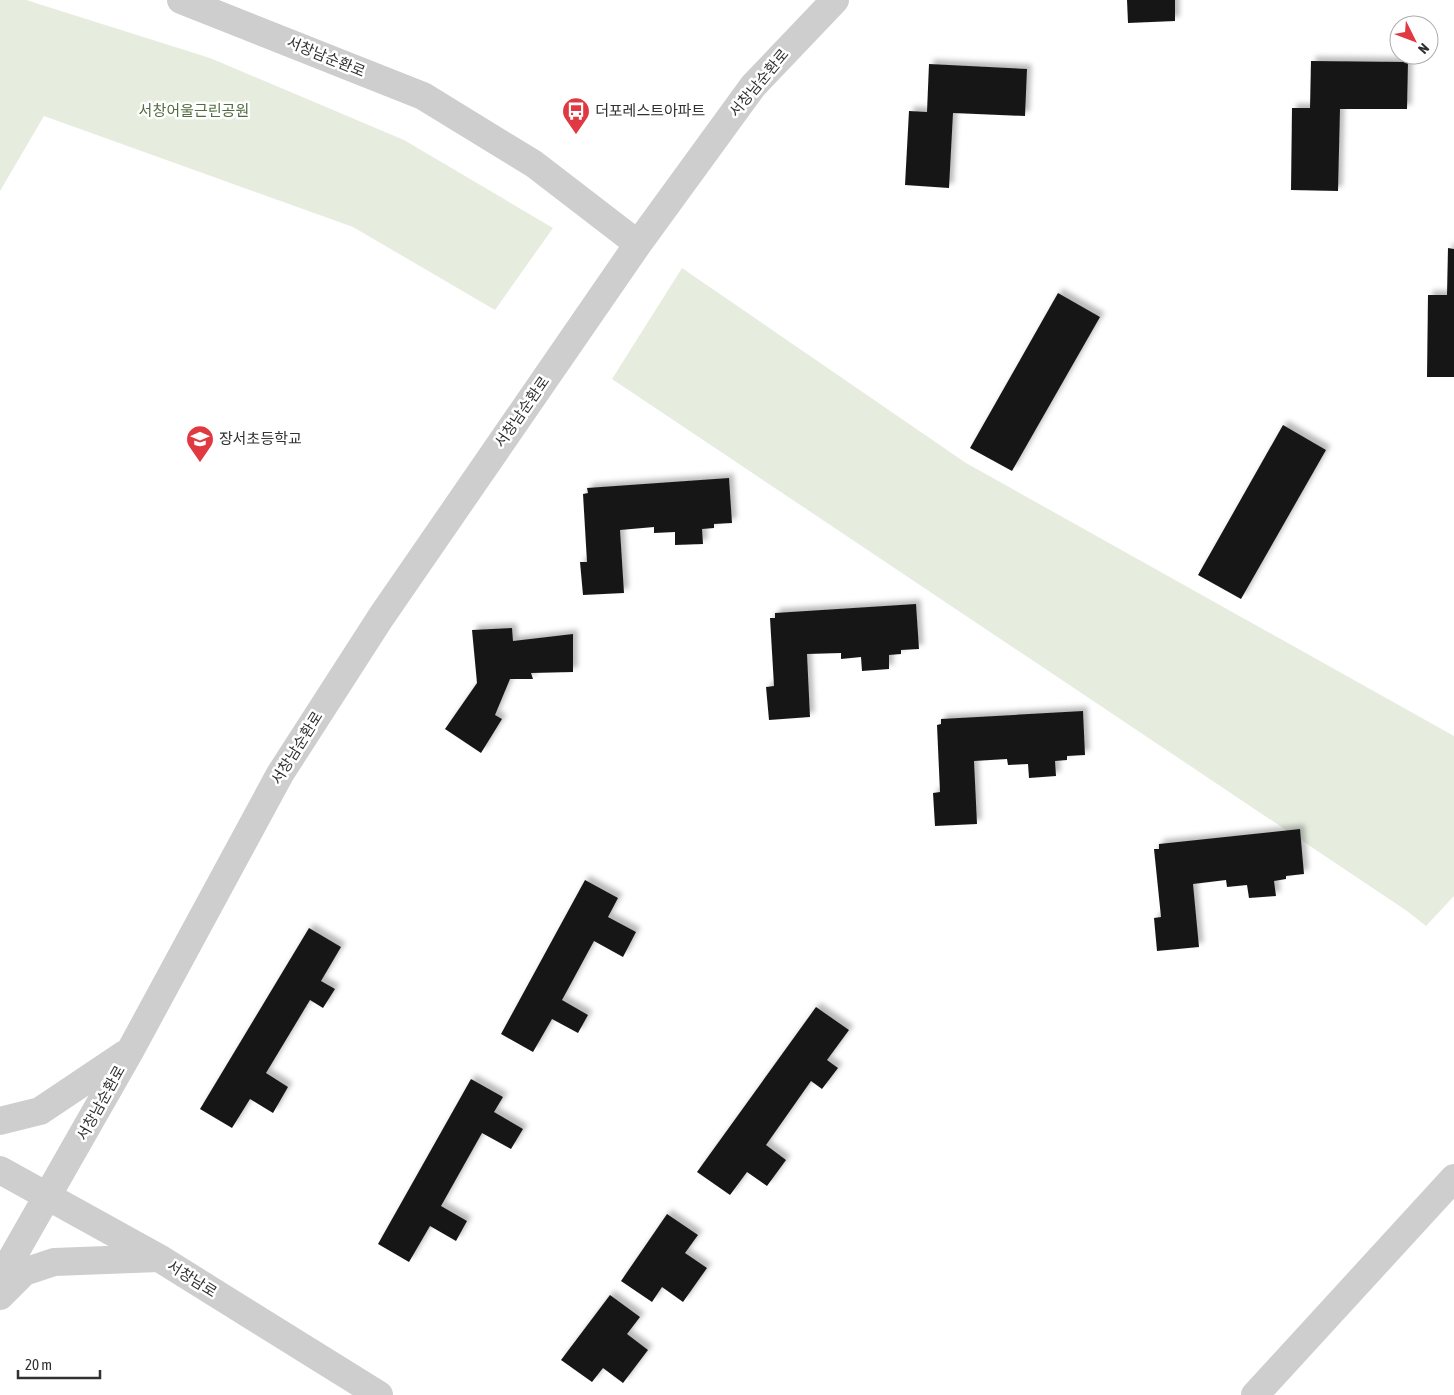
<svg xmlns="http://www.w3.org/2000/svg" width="1454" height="1395" font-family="'Asap Condensed','Noto Sans KR',sans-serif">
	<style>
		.green { fill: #e6eddf }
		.building { fill: #181818; filter: url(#shadow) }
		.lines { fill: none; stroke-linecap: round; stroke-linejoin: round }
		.minor { stroke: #cecece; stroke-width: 28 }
		.labels { text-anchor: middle; stroke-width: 5; stroke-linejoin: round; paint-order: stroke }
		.street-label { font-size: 15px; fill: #313131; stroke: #fff }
		.park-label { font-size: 15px; fill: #526c3f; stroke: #fff }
		.poi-label { font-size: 15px; fill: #313131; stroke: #fff; text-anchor: start }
	</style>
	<defs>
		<filter id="shadow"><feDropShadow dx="4.5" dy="-4.5" stdDeviation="2.5" flood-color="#0004"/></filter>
	</defs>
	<rect width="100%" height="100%" fill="#fff"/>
	<path class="green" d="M0,0H26L210,58L404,140L553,228L495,310L353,227L44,116L0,191Z
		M682,268L966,463L1454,736V896L1426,926L1407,911L612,379Z"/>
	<path class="building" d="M1127,0H1175V21L1128,23Z
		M1311,61L1408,62L1407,109H1340L1338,191L1291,190L1292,108H1310Z
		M929,64L1027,69L1025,116L953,113L949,188L905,185L909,111L927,112Z
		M1448,248L1454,249V377H1427L1428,295H1447Z
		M1058,293L1100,317L1012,471L970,448Z
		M1283,425L1326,450L1241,599L1198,575Z
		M729,478L732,523L714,524V528L702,529L703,544L675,545V532L654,533V527L620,530L624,593L583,595L580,562H587L583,494L588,493L587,488Z
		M916,604L919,649L901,650V654L889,655V669L862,671L861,657L841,659V653L807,654L810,717L769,720L766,687L774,686L770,618H775V613Z
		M512,628L513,641L573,634V672L531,673L533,679H510L495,715L502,719L481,753L445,729L477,683L472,630Z
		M1083,711L1085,755L1067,756V760L1055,761L1056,776L1029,778L1028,764L1008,765L1007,759L974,761L977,824L935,826L933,793L940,792L937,725L941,724V719Z
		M1300,829L1304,874L1286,876V879L1274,881L1276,896L1249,898L1247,885L1227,887L1226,880L1193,884L1199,947L1157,951L1154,918L1161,917L1154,849H1159V844Z
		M585,880L618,898L608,917L636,932L623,957L594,941L562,1000L588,1015L578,1033L552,1019L533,1052L501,1034Z
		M309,928L341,947L321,981L335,989L323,1008L310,1000L266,1073L288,1087L273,1113L250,1099L232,1128L200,1109Z
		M816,1007L849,1030L827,1060L838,1068L822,1089L811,1081L766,1145L786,1160L767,1186L747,1172L730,1195L697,1172Z
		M471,1079L503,1097L494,1112L523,1129L511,1149L482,1133L441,1206L467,1221L456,1241L430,1226L409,1262L378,1244Z
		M667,1214L698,1235L685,1253L707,1268L683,1302L662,1287L652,1302L621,1281Z
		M610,1295L640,1317L627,1334L648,1350L623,1383L603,1368L592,1382L561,1360Z"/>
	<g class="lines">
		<path class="minor" d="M181,0L423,96L534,164L638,244
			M0,1121L40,1111L125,1054
			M0,1170L159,1258L379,1395
			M0,1279L130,1051L280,774L381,617L638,244L753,86L835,0
			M0,1296L24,1272L54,1262L159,1258
			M1255,1395L1454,1178"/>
	</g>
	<defs>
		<g id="bus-pin" transform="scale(1.4375)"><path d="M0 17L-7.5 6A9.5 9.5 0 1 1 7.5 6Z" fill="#e13941" stroke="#fff"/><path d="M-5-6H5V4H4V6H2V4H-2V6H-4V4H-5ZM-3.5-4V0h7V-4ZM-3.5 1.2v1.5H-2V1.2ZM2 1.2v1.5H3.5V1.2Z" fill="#fff"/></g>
		<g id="school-pin" transform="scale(1.4375)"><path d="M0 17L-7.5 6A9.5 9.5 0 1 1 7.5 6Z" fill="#e13941" stroke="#fff"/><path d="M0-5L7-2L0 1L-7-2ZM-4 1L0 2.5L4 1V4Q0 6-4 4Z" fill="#fff"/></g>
	</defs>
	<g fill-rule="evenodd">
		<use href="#bus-pin" x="576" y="111"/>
		<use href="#school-pin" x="200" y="439"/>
	</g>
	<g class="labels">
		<g class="street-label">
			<text transform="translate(326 57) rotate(22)" y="5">서창남순환로</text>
			<text transform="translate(759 83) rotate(-50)" y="5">서창남순환로</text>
			<text transform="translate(522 412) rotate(-55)" y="5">서창남순환로</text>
			<text transform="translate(297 748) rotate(-58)" y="5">서창남순환로</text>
			<text transform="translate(101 1103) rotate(-61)" y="5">서창남순환로</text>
			<text transform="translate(192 1279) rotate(32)" y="5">서창남로</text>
		</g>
		<g class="park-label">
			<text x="194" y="116">서창어울근린공원</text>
		</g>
		<g class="poi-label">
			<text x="595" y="116">더포레스트아파트</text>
			<text x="219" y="444">장서초등학교</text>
		</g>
	</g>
	<g transform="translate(1414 40) rotate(132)"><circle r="24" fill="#ffffff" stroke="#adadad"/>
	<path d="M0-4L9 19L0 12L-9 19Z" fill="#e13941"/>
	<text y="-8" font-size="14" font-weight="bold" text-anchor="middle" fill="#313131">N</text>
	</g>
	<path d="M18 1370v8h82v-8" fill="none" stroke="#313131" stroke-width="2.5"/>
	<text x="25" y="1370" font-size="15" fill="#313131" stroke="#ffffff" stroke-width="4" paint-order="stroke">20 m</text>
</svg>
